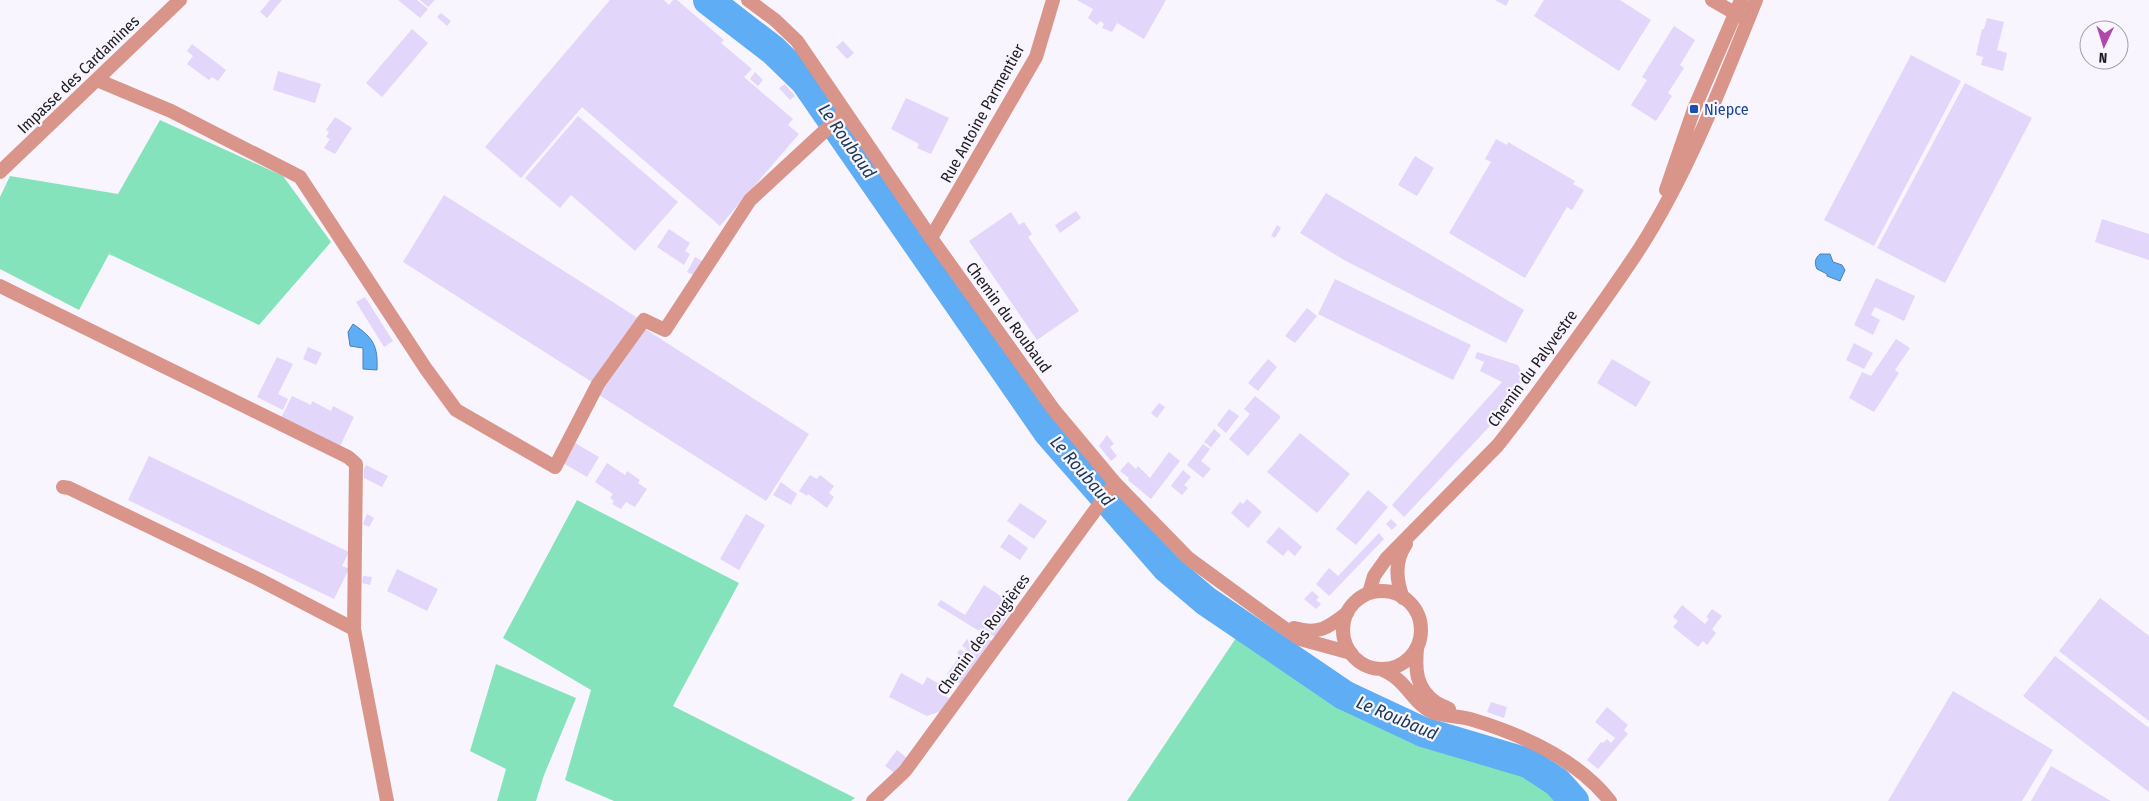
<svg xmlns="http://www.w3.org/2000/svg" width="2149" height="801" font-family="'Fira Sans Condensed',sans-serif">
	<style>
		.green { fill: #84e3bb }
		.water { fill: #5fadf4; stroke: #4b81b4 }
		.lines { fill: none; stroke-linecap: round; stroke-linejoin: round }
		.river { stroke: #5fadf4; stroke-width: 30 }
		.building { fill: #e2d6fb }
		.minor { stroke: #d99589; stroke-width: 14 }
		.tertiary { stroke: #d99589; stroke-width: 14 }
		.transit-dot { fill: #1a4fb4; stroke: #f8f5ff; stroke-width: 2 }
		.labels { text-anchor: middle; stroke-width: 4.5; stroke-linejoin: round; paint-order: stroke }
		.street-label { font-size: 16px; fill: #1c1b1e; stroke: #f8f5ff }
		.transit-label { font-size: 16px; fill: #164399; stroke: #f8f5ff; text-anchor: start }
		.water-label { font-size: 18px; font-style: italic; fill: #183855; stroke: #f8f5ff }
	</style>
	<rect width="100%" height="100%" fill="#f8f5ff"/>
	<path class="green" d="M160,120L283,176L331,242L259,325L109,254L79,310L0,269V197L10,176L118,194Z
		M577,500L739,583L673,706L855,798L851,801H614L565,780L591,690L503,638Z
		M1236,638L1348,709L1426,738L1518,767L1549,788L1561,801H1127Z
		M496,664L576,698L544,775L536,801H497L506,769L470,751Z"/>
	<path class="water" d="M1820,254H1830L1833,262L1842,265L1845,270L1840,281L1827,276V274L1817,269C1814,263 1815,258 1820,254Z
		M353,324C374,338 378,346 377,370L363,369V348L350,346L348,332Z"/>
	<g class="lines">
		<path class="river" d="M708,0L773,50L805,81L1048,432L1167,568L1206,601L1344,695L1423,732L1528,763L1557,782L1574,801"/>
	</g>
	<path class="building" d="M270,0H282L267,18L260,12Z
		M398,0H417L428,9L420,18Z
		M420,0H435L428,7Z
		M610,0H664L669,5L673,0H677L724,40L721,43L752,69L744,77L793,119L788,125L799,134L720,226L582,107L521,178L485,147Z
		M1077,0H1166L1144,39L1117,23L1112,32L1102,28L1104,24L1100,21L1097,25L1088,18L1093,9Z
		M1495,0H1509L1506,6Z
		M1544,0H1620L1651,20L1619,71L1534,16Z
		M441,13L451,21L447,26L437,17Z
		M1987,18L2004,22L1997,50L2007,53L2003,71L1981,65L1983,57L1976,55L1982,29H1984Z
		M1674,26L1695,40L1680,65L1684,68L1668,93L1672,96L1656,121L1631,105L1647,80L1642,77Z
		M412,29L428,43L382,97L366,83Z
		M843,41L854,53L847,59L836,47Z
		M192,44L226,70L218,81L212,77L209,80L187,64L193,56L187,51Z
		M1911,55L1961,81L1874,246L1824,220Z
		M278,71L321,84L315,103L273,90Z
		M755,72L763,80L758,86L750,79Z
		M1965,83L2032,118L1945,283L1877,248Z
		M785,84L795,96L790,100L779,88Z
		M906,98L949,118L931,154L917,148L919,144L891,129Z
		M578,116L678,202L635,251L571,195L560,208L525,178Z
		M335,117L352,128L335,154L324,148L330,139L326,137L329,132L326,130Z
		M1496,139L1507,145L1508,142L1575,181L1573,184L1584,190L1572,210L1567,207L1525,278L1449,233L1491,162L1485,159Z
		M1415,156L1434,168L1417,196L1398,185Z
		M1326,193L1524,310L1506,343L1344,260L1300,233Z
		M444,195L638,318L612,358L609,356L592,382L403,262Z
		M1076,211L1081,218L1060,233L1055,225Z
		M1011,212L1019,225L1024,222L1032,234L1028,237L1079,311L1037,340L969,241Z
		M2102,219L2149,234V260L2095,242Z
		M1277,225L1281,228L1275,238L1271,236Z
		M669,229L690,243L685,251L690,254L684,265L657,247Z
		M695,257L706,263L699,278L687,272Z
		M1876,278L1915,296L1904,321L1875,307L1871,315L1880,320L1873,335L1854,325Z
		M1335,279L1471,345L1453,380L1318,314Z
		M365,297L393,341L384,347L356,302Z
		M1307,308L1317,316L1295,343L1285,336Z
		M642,327L809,434L766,501L599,395Z
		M1896,339L1910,348L1895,370L1899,373L1874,412L1849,398L1862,372L1871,376Z
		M1854,343L1873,353L1864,369L1846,360Z
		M308,347L322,353L316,365L303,359Z
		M1477,352L1518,365L1524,378L1505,410L1404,517L1392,505L1502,382L1480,371L1484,362L1475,358Z
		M277,357L293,364L278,394L288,399L283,410L257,397Z
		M1268,359L1277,367L1258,391L1248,383Z
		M1612,359L1651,382L1636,407L1597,383Z
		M292,396L311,405L312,401L331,411L333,406L354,417L340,446L281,418Z
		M1255,396L1280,416V418L1248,456L1229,439L1250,414L1244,409Z
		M1159,403L1165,407L1157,418L1151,413Z
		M1229,409L1239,416L1226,433L1217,425Z
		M1214,429L1221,435L1211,447L1204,442Z
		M1300,433L1350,474L1317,513L1267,472Z
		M1107,435L1114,444L1110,447L1117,456L1111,461L1099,446Z
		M575,443L599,457L587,477L563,463Z
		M1203,444L1210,449L1201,461L1211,469L1203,478L1187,465Z
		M1169,452L1180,461L1151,499L1128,480L1129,478L1120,471L1128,462L1136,469L1138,466L1150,478Z
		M149,456L349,552L342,566L349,569L334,599L128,500Z
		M607,463L625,475L627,471L640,480L638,483L647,489L635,507L626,502L621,509L612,504L614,501L610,498L613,494L595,482Z
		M366,465L388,476L382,487L364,478V469Z
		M1183,470L1191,477L1184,485L1188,488L1182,495L1171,486Z
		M810,475L817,479L820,475L834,486L829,493L834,497L827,508L808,494L807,496L799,491Z
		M781,482L797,494L791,505L773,495Z
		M1368,490L1388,507L1356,545L1336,529Z
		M1247,499L1262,512L1248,528L1231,513L1240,502L1243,504Z
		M1020,503L1047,521L1034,539L1007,521Z
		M367,514L374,518L369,527L363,524Z
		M746,514L765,525L739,570L720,559Z
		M1391,519L1397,525L1392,530L1386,524Z
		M1279,527L1302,547L1295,556L1288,550L1283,556L1266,542Z
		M1379,533L1384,539L1329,596L1316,584L1329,568L1338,576Z
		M1009,534L1028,548L1020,560L1000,547Z
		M397,569L438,589L427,611L387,591Z
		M363,576L372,577L370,585L362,583Z
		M984,585L1014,605L995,637L981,628L979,631L937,605L941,600L965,615Z
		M1312,591L1319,597L1316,600L1321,604L1316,609L1304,599Z
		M2100,598L2149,636V721L2059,651Z
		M1682,605L1705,624L1709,619L1706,617L1712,609L1722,616L1712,629L1716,633L1707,645L1703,641L1698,647L1673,627L1678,621L1673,617Z
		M984,635L992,641L960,684L947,674L958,659L956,658L959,655L957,653L960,649L964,652L967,649L962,646L967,639L977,646Z
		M2055,656L2149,728V792L2023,696Z
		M901,673L923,685L927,677L943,686L940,693L949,698L941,711L927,716L889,697Z
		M1953,691L2053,750L2022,801H1888Z
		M1491,702L1507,707L1504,718L1487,712Z
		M1607,707L1628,725L1624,730L1628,734L1598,769L1587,760L1601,742L1603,743L1607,739L1611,743L1615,738L1595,722Z
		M897,750L907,758L896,774L885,766Z
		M2051,766L2111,801H2031Z"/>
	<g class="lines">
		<path class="minor" d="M748,0L775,20L797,41L931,238L1054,410L1115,483L1188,558L1277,623L1300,639L1351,653
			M1712,0L1745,19
			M97,80L171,111L300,177L426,369L456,410L555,467L598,384L644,320L665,330L750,200L845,112
			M0,172L180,0
			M931,238L1036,57L1053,0
			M0,286L348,457L356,464L354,629L387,801
			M63,487L69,488L260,580L354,629
			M1294,628C1318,635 1328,628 1347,613
			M873,801L905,771L1115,483"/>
		<path class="tertiary" d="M1666,190L1694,109L1741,0
			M1343 630a39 39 0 1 1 78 0a39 39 0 1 1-78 0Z
			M1369,593L1374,576L1386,559L1498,445L1519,418C1560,362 1602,306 1640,248C1689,171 1722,84 1756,0
			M1403,598C1396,580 1394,561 1406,544
			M1417,649C1415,670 1416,688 1435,702C1439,705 1444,706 1449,709
			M1380,669C1406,678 1413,704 1432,712C1444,716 1458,716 1470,719C1521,734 1576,758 1610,801"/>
	</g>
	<rect class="transit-dot" x="1689" y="104" width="10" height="10" rx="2.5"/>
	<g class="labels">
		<g class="street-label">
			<text transform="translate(78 74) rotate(-44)" y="6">Impasse des Cardamines</text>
			<text transform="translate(982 113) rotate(-61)" y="6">Rue Antoine Parmentier</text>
			<text transform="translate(1009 317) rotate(54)" y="6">Chemin du Roubaud</text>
			<text transform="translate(1532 368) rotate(-54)" y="6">Chemin du Palyvestre</text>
			<text transform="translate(983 634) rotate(-54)" y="6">Chemin des Rougières</text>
		</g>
		<g class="transit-label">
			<text x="1704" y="115">Niepce</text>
		</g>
		<g class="water-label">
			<text transform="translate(847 141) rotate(55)" y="6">Le Roubaud</text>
			<text transform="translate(1082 471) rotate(49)" y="6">Le Roubaud</text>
			<text transform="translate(1397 718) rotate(23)" y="6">Le Roubaud</text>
		</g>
	</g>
	<g transform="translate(2104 45) rotate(184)"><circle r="24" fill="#f8f5ff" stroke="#a09ea5"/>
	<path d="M0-4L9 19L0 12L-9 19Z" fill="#b048ab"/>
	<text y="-8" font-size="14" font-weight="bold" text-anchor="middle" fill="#1c1b1e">N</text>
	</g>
</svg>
